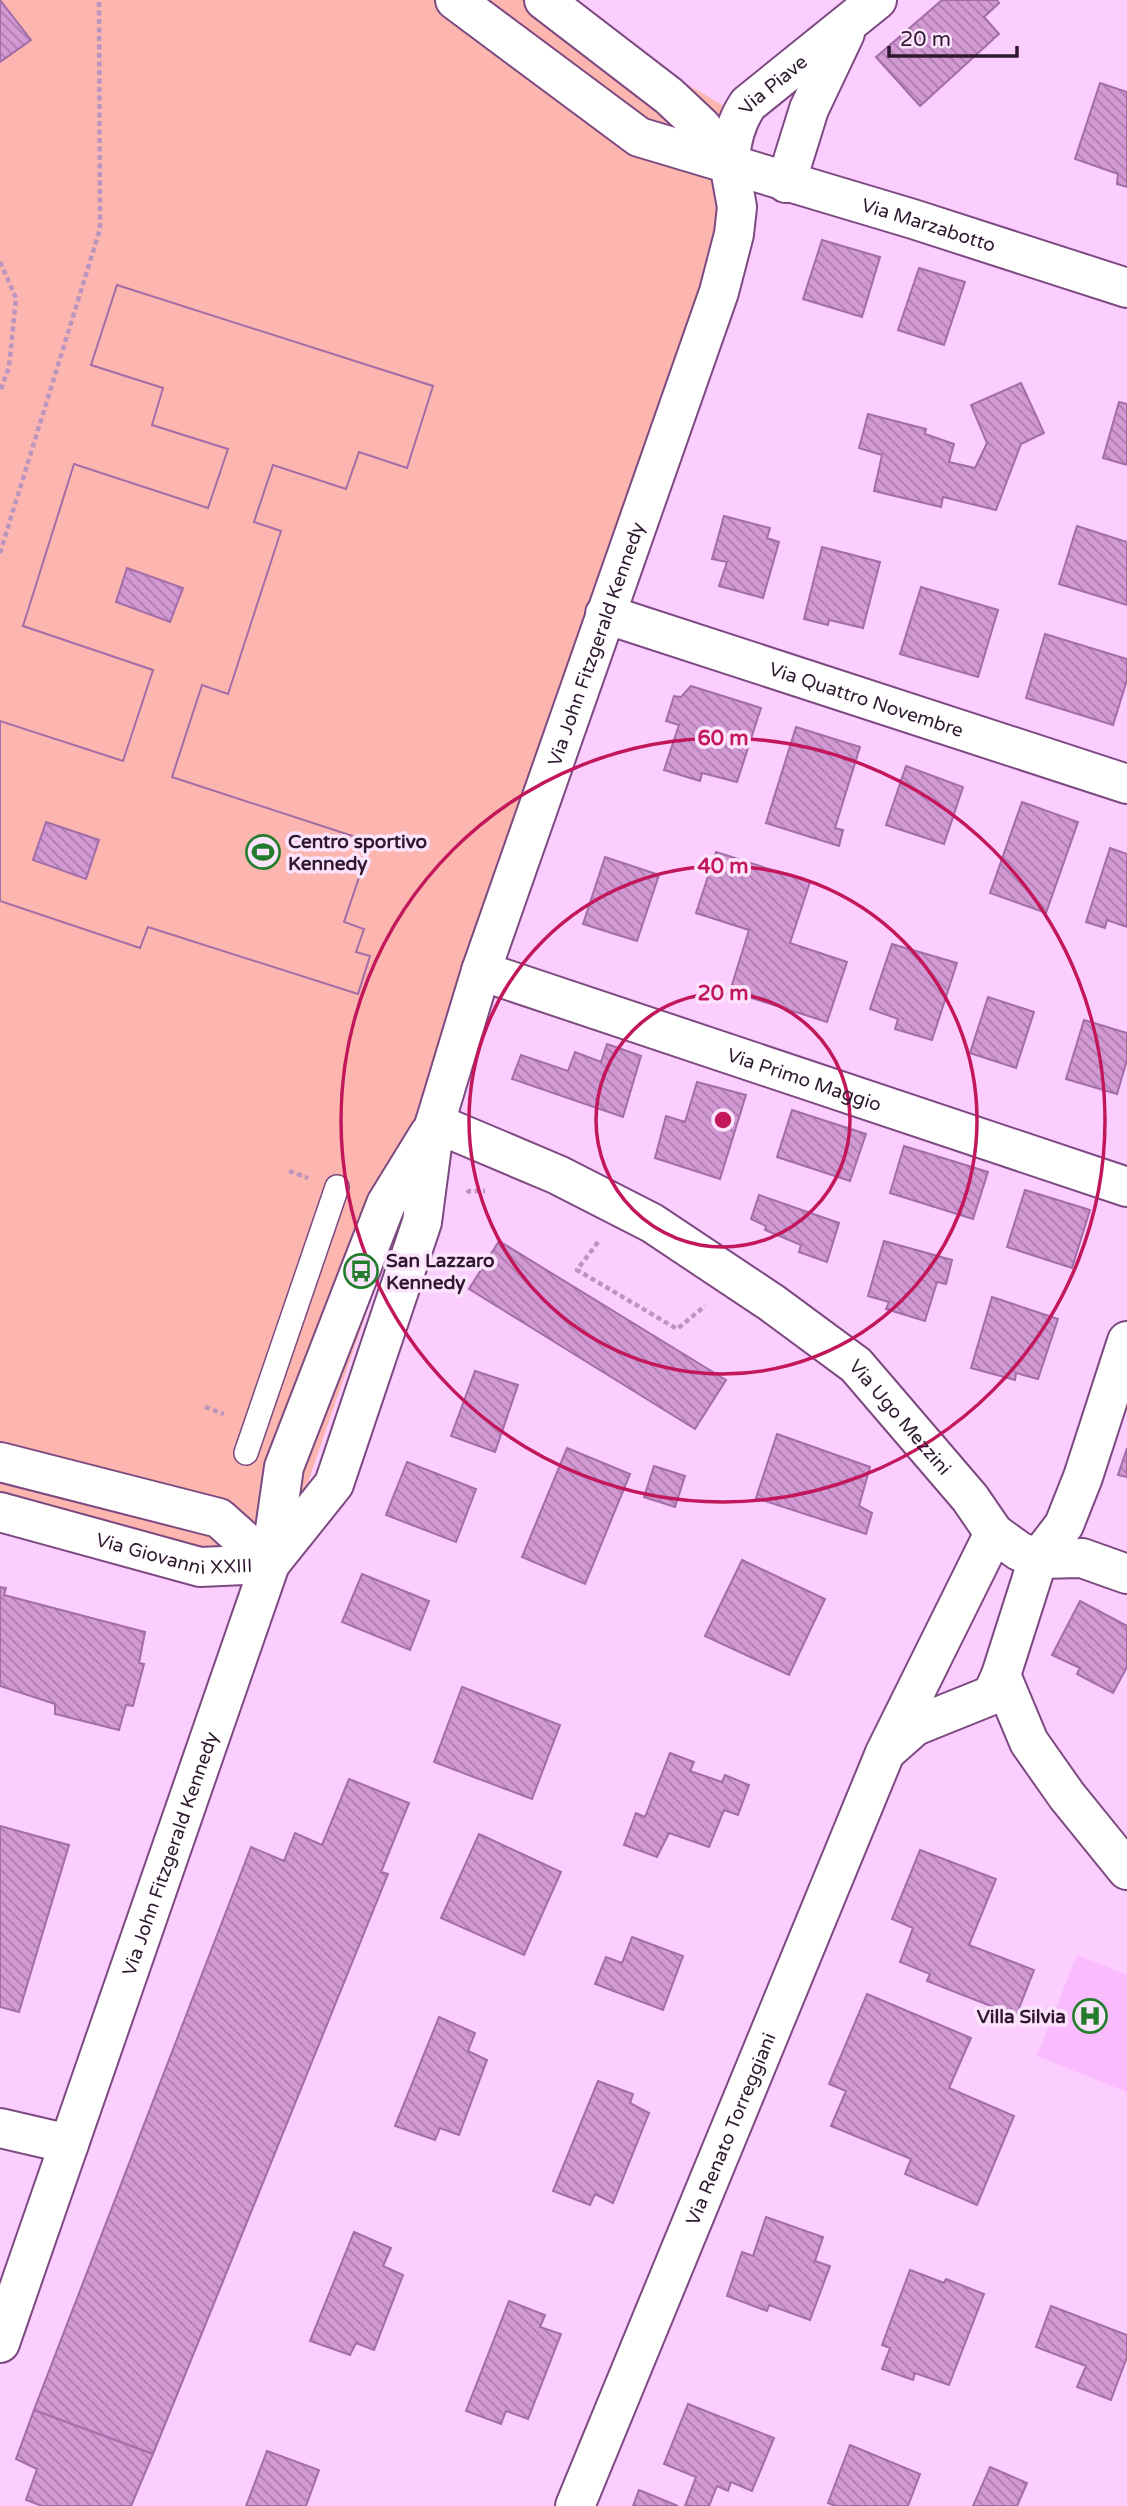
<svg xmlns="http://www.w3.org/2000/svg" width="1127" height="2506" font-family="'Varela Round',sans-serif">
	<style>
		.built { fill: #fbbbff }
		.pitch { fill: #fcb5af }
		.building { fill: url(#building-back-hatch); stroke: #a36da7; stroke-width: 2; fill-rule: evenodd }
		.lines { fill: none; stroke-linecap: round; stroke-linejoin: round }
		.service-casing { stroke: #7c4980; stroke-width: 26 }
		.minor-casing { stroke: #7c4980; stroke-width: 42 }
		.path { stroke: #bc95be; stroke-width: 4.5; stroke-dasharray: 5 3.5; stroke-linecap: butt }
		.service { stroke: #fff; stroke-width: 23 }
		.minor { stroke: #fff; stroke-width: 38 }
		.ring { fill: none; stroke: #c2185b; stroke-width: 3.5 }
		.labels { text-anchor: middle; stroke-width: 7; stroke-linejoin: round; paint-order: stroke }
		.street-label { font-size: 19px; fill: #2f1930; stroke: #fce4fd }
		.poi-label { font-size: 19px; font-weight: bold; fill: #2f1930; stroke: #fce4fd; text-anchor: start }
		.centre { fill: #c2185b; stroke: #fce4fd; stroke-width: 3.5 }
		.ring-label { font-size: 21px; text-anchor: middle; font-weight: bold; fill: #c2185b; stroke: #fce4fd; stroke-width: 7; stroke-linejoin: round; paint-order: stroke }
	</style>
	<defs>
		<pattern id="building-back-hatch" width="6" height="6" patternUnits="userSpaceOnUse" patternTransform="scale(1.75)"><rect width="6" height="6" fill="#d299d5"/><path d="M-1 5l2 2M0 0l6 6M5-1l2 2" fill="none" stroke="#ab7cad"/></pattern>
	</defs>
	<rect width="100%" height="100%" fill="#fccdff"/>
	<path class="built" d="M1077,1955L1127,1975V2092L1037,2056Z"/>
	<path class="pitch" d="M0,0H546L722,105L749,157V204L296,1517L237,1564L0,1499Z"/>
	<path class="building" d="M0,0L31,40L0,62Z
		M942,0H997L999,3L984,17L999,34L920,106L876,57Z
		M1100,83L1127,92V187L1117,184L1118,174L1075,159Z
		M822,240L880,257L862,317L803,299Z
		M919,268L965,282L944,345L898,330Z
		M117,285L433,386L407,468L359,452L346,489L273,465L254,522L281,531L228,694L202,685L172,777L371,842L344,922L364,929L356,952L370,956L358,994L148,927L140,948L0,901V721L123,761L153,670L23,626L74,464L208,508L228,449L152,425L163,388L91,365ZM127,568L183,588L170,622L116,602ZM46,822L99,840L86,879L33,860Z
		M117,285L433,386L407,468L359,452L346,489L273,465L254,522L281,531L228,694L202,685L172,777L371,842L344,922L364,929L356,952L370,956L358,994L148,927L140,948L0,901V721L123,761L153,670L23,626L74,464L208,508L228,449L152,425L163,388L91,365Z
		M1021,383L1044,433L1021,444L996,510L943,497L941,507L874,491L882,455L859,448L868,414L926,429L925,434L954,444L949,462L975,468L987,443L971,405Z
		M1119,402L1127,404V465L1103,458Z
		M724,516L770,528L767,538L779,542L763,598L719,586L727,562L712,559Z
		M1077,526L1127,542V605L1059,584Z
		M822,547L880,562L863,628L829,620L828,625L804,619Z
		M921,587L998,610L978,677L900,654Z
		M1045,634L1127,659V680L1113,725L1026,698Z
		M691,686L761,708L737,782L702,773L700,781L664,770L679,725L666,721L674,696L681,697Z
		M796,727L860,747L835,828L843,830L839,846L766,823Z
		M906,766L963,787L944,844L886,825Z
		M1022,802L1078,822L1046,913L990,893Z
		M1110,848L1127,854V927L1107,920L1105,928L1086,922Z
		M716,852L810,882L790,943L847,962L827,1022L730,991L749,930L696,913Z
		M605,857L659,875L637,941L583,924Z
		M892,944L957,963L932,1040L895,1029L898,1019L870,1009Z
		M988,997L1034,1012L1016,1068L970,1053Z
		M1084,1020L1127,1033V1060L1117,1094L1066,1079Z
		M607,1044L641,1056L623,1117L512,1079L521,1055L568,1071L575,1052L601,1062Z
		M697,1082L746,1095L720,1179L655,1158L666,1116L685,1122Z
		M792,1110L866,1134L850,1181L777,1157Z
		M904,1146L988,1172L973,1219L890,1193Z
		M1025,1190L1090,1210L1072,1268L1007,1247Z
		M759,1195L839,1223L827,1262L799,1252L801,1245L765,1230L766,1226L751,1219Z
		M499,1241L726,1380L695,1429L469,1289Z
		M884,1241L952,1260L946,1284L937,1282L925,1321L886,1309L889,1302L868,1296Z
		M992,1297L1058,1319L1038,1379L1016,1373L1015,1380L971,1368Z
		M475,1371L518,1385L495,1452L451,1436Z
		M777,1434L870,1467L859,1506L872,1513L866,1534L756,1498Z
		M567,1448L630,1474L585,1584L522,1557Z
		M1127,1448V1477L1118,1475Z
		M407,1462L476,1489L456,1542L386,1515Z
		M654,1466L685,1476L675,1507L644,1497Z
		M742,1560L825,1599L789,1675L705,1636Z
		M362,1574L429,1601L410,1650L342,1622Z
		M0,1587L6,1588L4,1595L145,1632L139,1663L144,1664L133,1706L126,1705L119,1730L55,1714V1704L0,1686Z
		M1080,1601L1127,1626V1667L1113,1693L1077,1674L1080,1668L1052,1655Z
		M462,1687L560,1725L532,1799L434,1762Z
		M670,1753L694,1762L690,1771L722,1782L725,1775L749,1785L738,1815L724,1810L709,1847L669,1833L657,1857L624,1845L636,1813L645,1817Z
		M349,1779L409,1803L381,1872L388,1874L153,2454L34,2410L251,1847L284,1861L295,1833L322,1845Z
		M0,1826L69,1845L19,2012L0,2007Z
		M479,1834L561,1872L524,1955L441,1918Z
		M920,1850L996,1879L969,1945L1034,1970L1016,2016L927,1981L930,1974L900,1962L913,1928L892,1919Z
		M632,1937L683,1956L663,2010L595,1984L606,1957L622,1963Z
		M867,1994L971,2038L949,2088L1014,2116L977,2205L905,2174L911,2159L831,2126L846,2091L829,2084Z
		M439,2017L475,2033L468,2051L487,2060L459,2135L440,2128L435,2140L395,2126Z
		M598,2081L633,2094L630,2103L649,2113L613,2203L595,2194L590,2205L553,2191Z
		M766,2217L823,2237L815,2261L830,2266L810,2320L769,2305L767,2311L727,2296L742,2252L753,2256Z
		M354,2232L391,2248L383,2266L403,2275L374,2350L356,2343L350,2355L310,2341Z
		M910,2270L944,2283L946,2279L984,2294L949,2385L915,2373L913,2380L882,2369L890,2348L882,2345Z
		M509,2301L545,2315L540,2327L561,2334L528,2419L506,2411L501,2424L466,2411Z
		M1051,2306L1127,2335V2357L1111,2400L1077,2387L1086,2366L1036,2347Z
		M688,2404L774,2438L752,2491L731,2482L728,2491L717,2486L709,2506H685L696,2477L664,2464Z
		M34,2410L153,2454L131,2506H42L26,2500L37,2469L16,2459Z
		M850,2445L920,2474L908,2506H835L828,2503Z
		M267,2451L319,2470L306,2506H246Z
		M990,2467L1027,2483L1017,2506H973Z
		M639,2490L678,2506H633Z"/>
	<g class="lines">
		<g class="service-casing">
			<path id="service" d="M246,1453L337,1187"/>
		</g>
		<g class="minor-casing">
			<g id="minor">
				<path id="s1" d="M455,0L639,137L913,219L1127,288"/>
				<path id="s2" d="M729,163C732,141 735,123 748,104L877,0"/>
				<path d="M786,183L809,109L845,33"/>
				<path id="s3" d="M605,614L1127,784"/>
				<path id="s4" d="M481,971L1127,1187"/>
				<path id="s5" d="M435,1123L558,1175L652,1223L772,1303L856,1365L970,1498L994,1533L1019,1551L1038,1559L1001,1675L1029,1742L1067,1796L1127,1870"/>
				<path d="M0,1462L219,1518L270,1564"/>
				<path id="s6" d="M0,1512L200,1567L270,1564"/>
				<path d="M1038,1559L1064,1525L1083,1477L1127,1341"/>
				<path d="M1038,1559L1082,1558L1127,1574"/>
				<path id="s7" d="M270,1564L334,1484L422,1222L435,1123L481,971L719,292L734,234L737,207L729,163L701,126L669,96L544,0"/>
				<path d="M889,1749L915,1726L992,1695L1001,1675"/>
				<path d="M0,2128L69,2144"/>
				<path id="s8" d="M0,2343L270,1564L284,1467L386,1204L429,1134"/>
				<path id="s9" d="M575,2506L885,1753L994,1533"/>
			</g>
		</g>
		<path class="path" d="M0,262L16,298L9,367L0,392
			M0,553L100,229L99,0
			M289,1171L308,1178
			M467,1193L469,1191H485
			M598,1242L577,1270L677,1329L705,1306
			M205,1407L224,1414"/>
		<use href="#service" class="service"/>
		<use href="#minor" class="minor"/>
	</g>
	<g class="ring">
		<circle cx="723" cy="1120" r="127"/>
		<circle cx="723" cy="1120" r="254"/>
		<circle cx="723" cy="1120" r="382"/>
	</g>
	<defs>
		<g id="stadium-ring" transform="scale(1.75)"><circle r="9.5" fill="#fce4fd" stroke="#237d2c" stroke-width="1.5"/><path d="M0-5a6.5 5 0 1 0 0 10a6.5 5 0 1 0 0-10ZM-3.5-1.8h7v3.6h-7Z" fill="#237d2c"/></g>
		<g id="bus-ring" transform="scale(1.75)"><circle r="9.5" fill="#fce4fd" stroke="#237d2c" stroke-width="1.5"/><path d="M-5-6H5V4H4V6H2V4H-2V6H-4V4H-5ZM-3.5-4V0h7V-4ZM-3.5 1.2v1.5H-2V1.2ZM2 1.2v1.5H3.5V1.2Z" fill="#237d2c"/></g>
		<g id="hospital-ring" transform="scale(1.75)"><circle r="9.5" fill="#fce4fd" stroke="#237d2c" stroke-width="1.5"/><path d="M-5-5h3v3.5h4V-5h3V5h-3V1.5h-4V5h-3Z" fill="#237d2c"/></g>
	</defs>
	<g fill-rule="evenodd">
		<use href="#stadium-ring" x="263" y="852"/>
		<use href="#bus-ring" x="361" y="1271"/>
		<use href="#hospital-ring" x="1090" y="2016"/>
	</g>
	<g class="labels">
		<g class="street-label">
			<text dy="7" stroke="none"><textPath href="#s2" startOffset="94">Via Piave</textPath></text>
			<text dy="7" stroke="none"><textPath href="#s1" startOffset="532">Via Marzabotto</textPath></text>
			<text dy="7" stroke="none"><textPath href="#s7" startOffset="984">Via John Fitzgerald Kennedy</textPath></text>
			<text dy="7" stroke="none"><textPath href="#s3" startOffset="275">Via Quattro Novembre</textPath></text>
			<text dy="7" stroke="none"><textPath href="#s4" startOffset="341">Via Primo Maggio</textPath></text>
			<text dy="7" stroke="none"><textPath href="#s5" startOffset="556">Via Ugo Mezzini</textPath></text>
			<text dy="7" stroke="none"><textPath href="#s6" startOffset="180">Via Giovanni XXIII</textPath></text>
			<text dy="7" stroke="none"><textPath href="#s8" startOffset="518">Via John Fitzgerald Kennedy</textPath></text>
			<text dy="7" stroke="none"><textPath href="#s9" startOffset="408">Via Renato Torreggiani</textPath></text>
		</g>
		<g class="poi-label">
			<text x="288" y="848">Centro sportivo<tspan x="288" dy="22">Kennedy</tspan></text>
			<text x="386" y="1267">San Lazzaro<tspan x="386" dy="22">Kennedy</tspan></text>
			<text x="1066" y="2023" text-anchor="end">Villa Silvia</text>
		</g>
	</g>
	<circle cx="723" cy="1120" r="10" class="centre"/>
	<g class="ring-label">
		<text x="723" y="745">60 m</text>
		<text x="723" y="873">40 m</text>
		<text x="723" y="1000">20 m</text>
	</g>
	<path d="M889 46v10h128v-10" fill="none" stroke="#2f1930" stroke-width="3.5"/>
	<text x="900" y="46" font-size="21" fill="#2f1930" stroke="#fce4fd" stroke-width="5" paint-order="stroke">20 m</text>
</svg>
